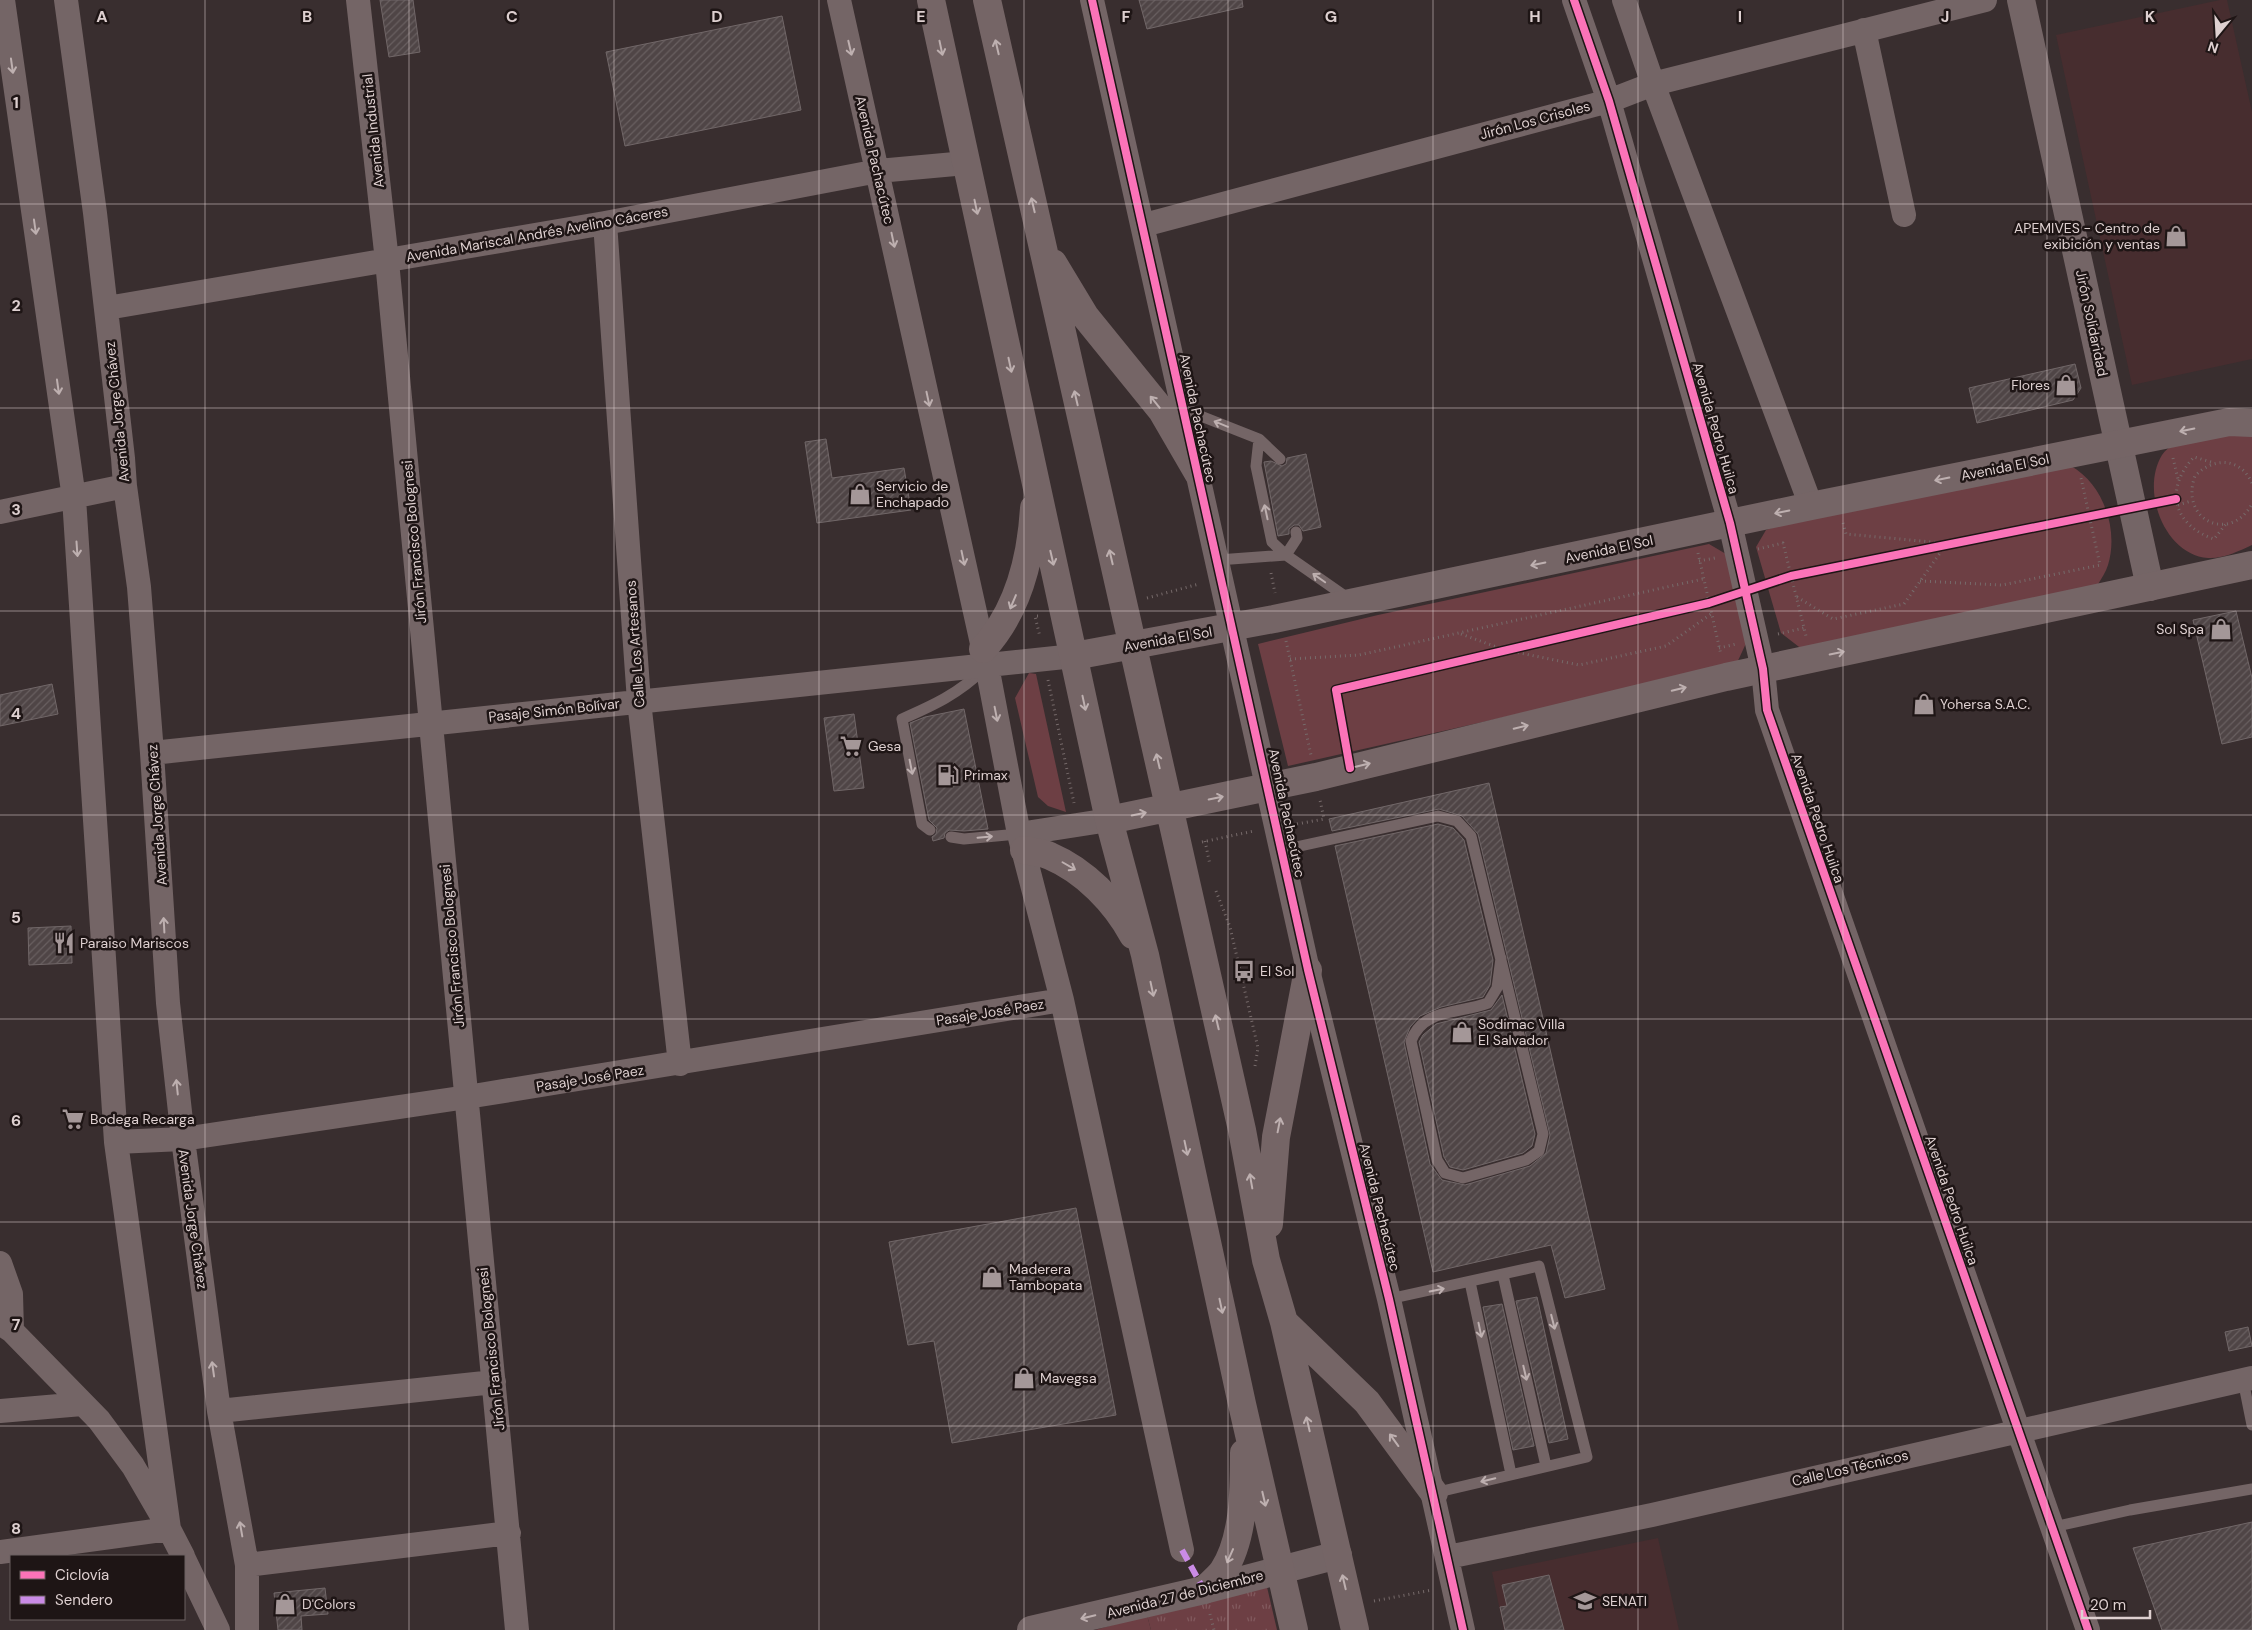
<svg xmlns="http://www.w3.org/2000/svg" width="2252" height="1630" font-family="'DM Sans',sans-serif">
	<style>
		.built { fill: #472d2f }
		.green { fill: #6d3f44 }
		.park { fill: url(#park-tufts) }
		.building { fill: url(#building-hatch); stroke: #716768 }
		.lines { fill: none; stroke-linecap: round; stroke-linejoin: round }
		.path { stroke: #766a6a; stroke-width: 3; stroke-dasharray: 1 4; stroke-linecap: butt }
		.service { stroke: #746566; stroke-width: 11 }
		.minor { stroke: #746566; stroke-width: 24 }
		.tertiary { stroke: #746566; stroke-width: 28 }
		.primary { stroke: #756566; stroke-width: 28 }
		.quiet { stroke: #ca8be6; stroke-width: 6; stroke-dasharray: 12 6; stroke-linecap: butt }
		.cycleway-casing { stroke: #1e1515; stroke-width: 11 }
		.cycleway { stroke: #fb73b8; stroke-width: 8 }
		.oneway { stroke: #beb0b0 }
		.grid { fill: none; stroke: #ded0d0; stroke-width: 1; stroke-opacity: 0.55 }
		.labels { text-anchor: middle; stroke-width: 5; stroke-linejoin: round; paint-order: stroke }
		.street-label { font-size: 14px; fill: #ded0d0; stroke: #1e1515 }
		.poi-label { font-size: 14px; fill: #ded0d0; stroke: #1e1515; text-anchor: start }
		.grid-label { font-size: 16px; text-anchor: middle; font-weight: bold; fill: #ded0d0; stroke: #1e1515; stroke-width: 5; stroke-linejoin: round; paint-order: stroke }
	</style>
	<defs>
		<pattern id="park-tufts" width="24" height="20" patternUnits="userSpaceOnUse" patternTransform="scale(1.25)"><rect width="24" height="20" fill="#6d3f44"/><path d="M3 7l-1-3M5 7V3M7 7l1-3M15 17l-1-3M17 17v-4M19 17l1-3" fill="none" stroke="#815a5e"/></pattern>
		<pattern id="building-hatch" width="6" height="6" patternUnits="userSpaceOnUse" patternTransform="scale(1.25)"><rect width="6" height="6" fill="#4f4546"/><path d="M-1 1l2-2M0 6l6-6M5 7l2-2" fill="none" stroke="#685f60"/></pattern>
	</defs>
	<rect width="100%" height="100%" fill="#392e2f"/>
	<path class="built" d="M2220,0H2227L2252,112V359L2132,385L2056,35Z
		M1658,1538L1679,1630H1504L1492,1572Z"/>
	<path class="green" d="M2252,435V545C2239,551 2223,559 2208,558C2165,555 2140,491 2162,455C2168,446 2181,440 2191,436C2202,432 2238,435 2252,435Z
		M2071,466C2103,484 2119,529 2108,565C2106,572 2101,579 2097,586L1803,650L1781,633L1756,547L1766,530L1788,522Z
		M1709,544L1726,554L1748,639L1736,665L1288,766L1258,644L1378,615Z
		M1029,673L1036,674L1066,812L1048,806L1038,797L1015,698Z
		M1147,1615L1151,1630H1095Z"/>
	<path class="park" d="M1267,1587L1277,1630H1151L1147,1615Z"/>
	<path class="building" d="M380,0H413L420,52L389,57Z
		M1139,0H1242L1243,7L1147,29Z
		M782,16L801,110L625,146L606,52Z
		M2075,364L2081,388L2073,400L1977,423L1969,388Z
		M826,439L832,478L904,468L911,510L817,523L805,442Z
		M1306,454L1321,527L1303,531L1299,525H1294L1289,529V534L1278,536L1264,462L1271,461L1282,466L1286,464L1287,458Z
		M2236,611L2252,678V737L2222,744L2193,620Z
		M52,684L58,714L0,726V695Z
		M964,709L988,829L964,831L949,830L945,833L944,838L933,841L932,837L936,834L937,828L929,820L910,723L925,717Z
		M854,714L864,788L834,791L824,718Z
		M1489,783L1605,1289L1565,1298L1551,1245L1433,1272L1335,846L1438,824L1453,828L1464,840L1493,960L1490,985L1483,997L1441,1007L1420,1016L1410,1027L1404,1042L1430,1164L1442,1180L1465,1185L1530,1166L1546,1153L1550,1135L1478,834L1462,816L1439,809L1332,831L1329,819Z
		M71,926L72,963L29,965L28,928Z
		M1502,995L1535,1134L1532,1146L1523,1153L1463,1170L1450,1167L1444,1157L1419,1042L1423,1035L1436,1024L1491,1010Z
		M1076,1208L1116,1415L952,1443L934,1341L908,1345L889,1242Z
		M1537,1297L1568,1439L1549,1443L1516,1301Z
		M1502,1304L1534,1446L1513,1450L1483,1307Z
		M2248,1327L2252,1346L2229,1351L2225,1332Z
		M2252,1522V1630H2162L2133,1548Z
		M1549,1575L1564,1630H1505L1500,1607L1507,1606L1502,1585Z
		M325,1588L328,1614L301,1616L302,1630H278L274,1593Z"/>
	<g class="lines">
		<path class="path" d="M2173,458L2178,479
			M2211,462L2194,457C2164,489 2173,525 2214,539L2226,524
			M2252,483C2240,457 2213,457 2195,476C2179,520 2230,544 2252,504
			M2178,505L2191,501
			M1843,523L1846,534L1953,544
			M1758,549L1783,543L1806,636
			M1698,553L1721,655
			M1699,561L1715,558
			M1271,573L1275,593
			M1920,581L2002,585L2100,565L2081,478
			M1797,597L1833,619L1904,604L1945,546
			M1147,598L1199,584
			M1038,616H1035L1040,637
			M1461,634L1505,650L1579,665L1666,646L1711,614
			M1778,634L1804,628
			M1286,641L1311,755
			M1719,648L1736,644
			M1290,659L1359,655L1703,579
			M1048,680L1074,803
			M1297,824L1324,819L1320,800
			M1205,841L1210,865
			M1202,842L1254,831
			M1216,891L1230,927L1258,1048L1255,1066
			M1374,1601L1432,1590
			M1210,1614L1214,1630"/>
		<path class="service" d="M1183,409L1259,439L1280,459
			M1259,439L1256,466L1272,542L1286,555L1349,599
			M1218,560L1286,555L1297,538L1296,532
			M930,830L922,824L902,719C934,705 958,694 984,669
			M951,837L964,839L1019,834
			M1282,850L1438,816L1457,821L1471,836L1543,1134L1539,1151L1526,1160L1463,1178L1445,1173L1437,1160L1411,1041C1423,1008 1459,1014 1488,1003L1497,988L1501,958
			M1503,1275L1546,1466
			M1470,1282L1511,1474
			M1389,1299L1539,1266L1587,1457L1434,1493
			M2243,1380L2252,1425
			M2053,1527L2130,1510L2252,1489"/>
		<path class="minor" d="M3,0L74,498L116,1142L169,1529L183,1556
			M66,0L95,213L123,458L125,486L139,587L152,753L168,1003L183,1139L219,1411L247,1565V1630
			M358,0L387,261L517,1630
			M839,0L987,666L1019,834L1062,1000L1182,1550
			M1092,0L1308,970L1389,1299L1463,1630
			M1574,0L1609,101L1730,523L1763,669L1767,710L2088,1630
			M1624,0L1653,84L1811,506
			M1864,30L1904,215
			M605,223L639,701L680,1064
			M1144,225L1609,101L1653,84L1985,0
			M107,308L605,223L878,171L966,163
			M0,512L125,486
			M152,753L1074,656
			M1019,834L1109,820
			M116,1142L183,1139L467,1097L1062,1000
			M0,1263L11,1294L12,1331
			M0,1323L12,1331L99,1420L133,1466L162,1516
			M0,1411L82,1404
			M219,1411L494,1382
			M0,1552L169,1529
			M1448,1557L1652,1515L2252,1378
			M184,1559L218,1630
			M247,1565L509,1533"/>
		<path class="tertiary" d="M2021,0L2150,587
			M1031,1630L1204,1590L1338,1555"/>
		<path class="primary" d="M931,0L1109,820L1145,955L1242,1404L1294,1630
			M987,0L1242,1130L1266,1260L1284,1322L1355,1630
			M1053,263L1085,316L1162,411L1198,473
			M983,649C1018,611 1031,558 1034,508
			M1074,656L1274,619L1811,506L2229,422L2252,423
			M1109,820L1316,777L1726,677L2252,565
			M1024,850C1032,852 1042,852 1050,856C1085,871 1115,902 1133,935
			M1269,1224L1276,1137L1308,970
			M1284,1322L1367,1402L1434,1493
			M1204,1590C1210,1584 1218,1578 1223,1571C1244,1539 1244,1490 1244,1453"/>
		<path class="quiet" d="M1182,1550L1204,1590"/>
		<g class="cycleway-casing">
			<path id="cycleway" d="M1092,0L1308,970L1389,1299L1463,1630
				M1574,0L1609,101L1730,523L1763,669L1767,710L2088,1630
				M1350,768L1336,690L1709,603L1791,576L2176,499"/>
		</g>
		<use href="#cycleway" class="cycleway"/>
	</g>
	<defs><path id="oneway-shaft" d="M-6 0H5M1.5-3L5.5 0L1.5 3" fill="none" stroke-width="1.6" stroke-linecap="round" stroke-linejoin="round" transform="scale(1.25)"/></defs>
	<g class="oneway">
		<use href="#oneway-shaft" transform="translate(997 47) rotate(-103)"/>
		<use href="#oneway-shaft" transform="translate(850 48) rotate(77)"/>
		<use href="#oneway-shaft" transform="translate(941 48) rotate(78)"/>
		<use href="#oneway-shaft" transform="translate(12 66) rotate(82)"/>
		<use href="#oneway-shaft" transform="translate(1033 205) rotate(-103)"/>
		<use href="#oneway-shaft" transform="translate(976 207) rotate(78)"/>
		<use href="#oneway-shaft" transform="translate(35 227) rotate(82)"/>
		<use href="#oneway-shaft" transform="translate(893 240) rotate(78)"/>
		<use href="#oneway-shaft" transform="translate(1010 365) rotate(78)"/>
		<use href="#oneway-shaft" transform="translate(58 387) rotate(82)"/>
		<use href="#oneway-shaft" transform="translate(1076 398) rotate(-103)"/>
		<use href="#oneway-shaft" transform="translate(928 399) rotate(78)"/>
		<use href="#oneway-shaft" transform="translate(1155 402) rotate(-129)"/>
		<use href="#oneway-shaft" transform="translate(1221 424) rotate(-158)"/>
		<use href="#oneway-shaft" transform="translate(2187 430) rotate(168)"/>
		<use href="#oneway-shaft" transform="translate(1942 479) rotate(169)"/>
		<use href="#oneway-shaft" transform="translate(1266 512) rotate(-102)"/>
		<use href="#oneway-shaft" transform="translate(1782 512) rotate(168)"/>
		<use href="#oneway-shaft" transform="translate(77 549) rotate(86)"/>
		<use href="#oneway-shaft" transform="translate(1111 557) rotate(-103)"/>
		<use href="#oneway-shaft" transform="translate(963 558) rotate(78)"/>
		<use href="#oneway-shaft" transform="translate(1052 558) rotate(77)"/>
		<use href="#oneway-shaft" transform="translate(1538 564) rotate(168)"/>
		<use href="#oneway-shaft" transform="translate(1319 578) rotate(-145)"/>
		<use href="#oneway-shaft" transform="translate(1013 602) rotate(113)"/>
		<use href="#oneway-shaft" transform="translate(1837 653) rotate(-12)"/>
		<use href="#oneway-shaft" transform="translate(1679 689) rotate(-14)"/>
		<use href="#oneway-shaft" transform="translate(1084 703) rotate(78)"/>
		<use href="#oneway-shaft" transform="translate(996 714) rotate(79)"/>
		<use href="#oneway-shaft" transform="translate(1521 727) rotate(-14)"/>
		<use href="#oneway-shaft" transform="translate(1158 761) rotate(-103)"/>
		<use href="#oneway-shaft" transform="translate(1363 765) rotate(-14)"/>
		<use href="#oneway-shaft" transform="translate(911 767) rotate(79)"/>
		<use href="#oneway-shaft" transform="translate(1216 798) rotate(-12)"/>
		<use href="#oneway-shaft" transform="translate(1139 814) rotate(-11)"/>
		<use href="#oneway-shaft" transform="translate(985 837) rotate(-5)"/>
		<use href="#oneway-shaft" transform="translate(1069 866) rotate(30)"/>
		<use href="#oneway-shaft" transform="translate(164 925) rotate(-93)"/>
		<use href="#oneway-shaft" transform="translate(1152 989) rotate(78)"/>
		<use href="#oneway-shaft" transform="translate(1217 1022) rotate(-103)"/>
		<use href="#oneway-shaft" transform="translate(177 1087) rotate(-96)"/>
		<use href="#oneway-shaft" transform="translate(1279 1125) rotate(-79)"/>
		<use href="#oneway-shaft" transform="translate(1186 1148) rotate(78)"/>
		<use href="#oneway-shaft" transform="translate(1251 1181) rotate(-100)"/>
		<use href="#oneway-shaft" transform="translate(1437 1290) rotate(-12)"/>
		<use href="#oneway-shaft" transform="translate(1221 1306) rotate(78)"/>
		<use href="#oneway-shaft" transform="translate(1553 1322) rotate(76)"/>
		<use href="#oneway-shaft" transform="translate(1480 1330) rotate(78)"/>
		<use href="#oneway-shaft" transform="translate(213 1369) rotate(-98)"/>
		<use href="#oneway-shaft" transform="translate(1525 1373) rotate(77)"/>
		<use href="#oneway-shaft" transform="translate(1308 1424) rotate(-103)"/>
		<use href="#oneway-shaft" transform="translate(1394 1440) rotate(-126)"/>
		<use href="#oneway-shaft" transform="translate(1488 1480) rotate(167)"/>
		<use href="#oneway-shaft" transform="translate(1264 1499) rotate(77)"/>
		<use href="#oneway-shaft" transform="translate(241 1529) rotate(-100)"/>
		<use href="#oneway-shaft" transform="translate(1230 1556) rotate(114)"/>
		<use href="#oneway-shaft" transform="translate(1344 1582) rotate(-103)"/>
		<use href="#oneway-shaft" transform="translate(1088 1617) rotate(167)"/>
	</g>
	<path class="grid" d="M205,0V1630M409,0V1630M614,0V1630M819,0V1630M1024,0V1630M1228,0V1630M1433,0V1630M1638,0V1630M1843,0V1630M2047,0V1630M0,204H2252M0,408H2252M0,611H2252M0,815H2252M0,1019H2252M0,1222H2252M0,1426H2252"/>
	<defs>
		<g id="shop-bare" transform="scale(1.725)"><path d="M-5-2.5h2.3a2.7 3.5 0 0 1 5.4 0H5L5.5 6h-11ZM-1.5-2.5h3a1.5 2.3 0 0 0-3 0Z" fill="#a49798" stroke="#1e1515" stroke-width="2.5" paint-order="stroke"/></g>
		<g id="supermarket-bare" transform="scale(1.725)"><path d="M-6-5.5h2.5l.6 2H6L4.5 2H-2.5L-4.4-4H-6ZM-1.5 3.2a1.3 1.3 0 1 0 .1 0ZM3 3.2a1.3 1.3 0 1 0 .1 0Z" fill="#a49798" stroke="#1e1515" stroke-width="2.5" paint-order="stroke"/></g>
		<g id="fuel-bare" transform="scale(1.725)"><path d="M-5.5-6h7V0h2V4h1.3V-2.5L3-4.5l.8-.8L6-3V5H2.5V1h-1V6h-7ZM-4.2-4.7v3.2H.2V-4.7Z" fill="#a49798" stroke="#1e1515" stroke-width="2.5" paint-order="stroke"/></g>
		<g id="restaurant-bare" transform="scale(1.725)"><path d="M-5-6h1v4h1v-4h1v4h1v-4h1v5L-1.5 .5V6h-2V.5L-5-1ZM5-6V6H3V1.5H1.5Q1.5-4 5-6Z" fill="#a49798" stroke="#1e1515" stroke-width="2.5" paint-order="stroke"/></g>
		<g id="bus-bare" transform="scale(1.725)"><path d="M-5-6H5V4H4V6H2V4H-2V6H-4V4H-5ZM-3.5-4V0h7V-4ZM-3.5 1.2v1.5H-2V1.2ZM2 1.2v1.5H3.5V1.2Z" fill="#a49798" stroke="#1e1515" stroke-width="2.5" paint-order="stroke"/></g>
		<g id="university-bare" transform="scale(1.725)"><path d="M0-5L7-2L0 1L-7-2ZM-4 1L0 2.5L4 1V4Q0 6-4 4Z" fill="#a49798" stroke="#1e1515" stroke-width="2.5" paint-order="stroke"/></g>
	</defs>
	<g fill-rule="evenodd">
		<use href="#shop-bare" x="2176" y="236"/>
		<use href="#shop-bare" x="2066" y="385"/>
		<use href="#shop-bare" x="860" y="494"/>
		<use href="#shop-bare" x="2221" y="629"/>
		<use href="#shop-bare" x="1924" y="704"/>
		<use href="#supermarket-bare" x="851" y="746"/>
		<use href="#fuel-bare" x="948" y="775"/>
		<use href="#restaurant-bare" x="64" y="943"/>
		<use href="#bus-bare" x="1244" y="971"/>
		<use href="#shop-bare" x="1462" y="1032"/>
		<use href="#supermarket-bare" x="73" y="1119"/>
		<use href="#shop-bare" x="992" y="1277"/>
		<use href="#shop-bare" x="1024" y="1378"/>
		<use href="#university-bare" x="1585" y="1601"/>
		<use href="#shop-bare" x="285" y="1604"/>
	</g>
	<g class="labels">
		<g class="street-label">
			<text transform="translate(1535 120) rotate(-15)" y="5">Jirón Los Crisoles</text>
			<text transform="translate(373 131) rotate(-96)" y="5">Avenida Industrial</text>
			<text transform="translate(875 160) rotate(77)" y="5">Avenida Pachacútec</text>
			<text transform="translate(537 234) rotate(-10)" y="5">Avenida Mariscal Andrés Avelino Cáceres</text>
			<text transform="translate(2092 323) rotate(78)" y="5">Jirón Solidaridad</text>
			<text transform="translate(117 412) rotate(-96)" y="5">Avenida Jorge Chávez</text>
			<text transform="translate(1198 418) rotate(78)" y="5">Avenida Pachacútec</text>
			<text transform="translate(1716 428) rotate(74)" y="5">Avenida Pedro Huilca</text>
			<text transform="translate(2005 467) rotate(-11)" y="5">Avenida El Sol</text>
			<text transform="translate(414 542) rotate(-95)" y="5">Jirón Francisco Bolognesi</text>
			<text transform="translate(1609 549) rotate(-12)" y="5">Avenida El Sol</text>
			<text transform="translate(1168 639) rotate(-10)" y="5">Avenida El Sol</text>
			<text transform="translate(635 644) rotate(-94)" y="5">Calle Los Artesanos</text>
			<text transform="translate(554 710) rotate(-6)" y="5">Pasaje Simón Bolívar</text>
			<text transform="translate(1287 813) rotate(78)" y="5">Avenida Pachacútec</text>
			<text transform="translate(157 815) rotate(-94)" y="5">Avenida Jorge Chávez</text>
			<text transform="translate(1818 818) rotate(71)" y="5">Avenida Pedro Huilca</text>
			<text transform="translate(452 946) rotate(-95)" y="5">Jirón Francisco Bolognesi</text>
			<text transform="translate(990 1012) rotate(-9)" y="5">Pasaje José Paez</text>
			<text transform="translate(590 1078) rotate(-9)" y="5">Pasaje José Paez</text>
			<text transform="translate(1952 1200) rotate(71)" y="5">Avenida Pedro Huilca</text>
			<text transform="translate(1380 1207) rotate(76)" y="5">Avenida Pachacútec</text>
			<text transform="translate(193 1219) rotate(82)" y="5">Avenida Jorge Chávez</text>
			<text transform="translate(491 1349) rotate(-96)" y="5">Jirón Francisco Bolognesi</text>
			<text transform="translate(1850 1468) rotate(-13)" y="5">Calle Los Técnicos</text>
			<text transform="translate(1185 1594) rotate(-14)" y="5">Avenida 27 de Diciembre</text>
		</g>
		<g class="poi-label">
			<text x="2160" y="233" text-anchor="end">APEMIVES - Centro de<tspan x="2160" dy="16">exibición y ventas</tspan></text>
			<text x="2050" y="390" text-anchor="end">Flores</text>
			<text x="876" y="491">Servicio de<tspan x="876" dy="16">Enchapado</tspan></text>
			<text x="2204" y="634" text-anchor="end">Sol Spa</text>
			<text x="1940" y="709">Yohersa S.A.C.</text>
			<text x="868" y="751">Gesa</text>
			<text x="964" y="780">Primax</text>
			<text x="80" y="948">Paraiso Mariscos</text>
			<text x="1260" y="976">El Sol</text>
			<text x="1478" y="1029">Sodimac Villa<tspan x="1478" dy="16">El Salvador</tspan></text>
			<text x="90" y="1124">Bodega Recarga</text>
			<text x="1009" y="1274">Maderera<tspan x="1009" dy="16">Tambopata</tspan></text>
			<text x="1040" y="1383">Mavegsa</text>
			<text x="1602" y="1606">SENATI</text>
			<text x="302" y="1609">D'Colors</text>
		</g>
	</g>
	<g class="grid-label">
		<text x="102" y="22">A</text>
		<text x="307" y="22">B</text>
		<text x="512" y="22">C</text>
		<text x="717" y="22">D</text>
		<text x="921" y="22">E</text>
		<text x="1126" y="22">F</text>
		<text x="1331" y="22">G</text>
		<text x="1535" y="22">H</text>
		<text x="1740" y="22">I</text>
		<text x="1945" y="22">J</text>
		<text x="2150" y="22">K</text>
		<text x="16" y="108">1</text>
		<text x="16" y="311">2</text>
		<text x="16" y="515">3</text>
		<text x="16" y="719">4</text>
		<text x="16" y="923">5</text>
		<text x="16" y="1126">6</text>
		<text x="16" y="1330">7</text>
		<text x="16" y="1534">8</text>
	</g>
	<rect x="10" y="1555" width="175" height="65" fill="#1e1515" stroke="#6b6060"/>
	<rect x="20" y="1571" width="25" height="8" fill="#fb73b8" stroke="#6b6060"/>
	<text x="55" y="1580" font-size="15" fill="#ded0d0">Ciclovía</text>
	<rect x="20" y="1596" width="25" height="8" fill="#ca8be6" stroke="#6b6060"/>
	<text x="55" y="1605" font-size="15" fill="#ded0d0">Sendero</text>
	<g transform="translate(2217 35) rotate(198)" stroke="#1e1515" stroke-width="4" paint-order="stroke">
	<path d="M0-4L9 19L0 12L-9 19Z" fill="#ded0d0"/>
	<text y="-8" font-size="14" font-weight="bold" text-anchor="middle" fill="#ded0d0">N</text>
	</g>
	<path d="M2082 1610v8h68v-8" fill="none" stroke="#ded0d0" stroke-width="2.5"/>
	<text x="2090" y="1610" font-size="15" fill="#ded0d0" stroke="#1e1515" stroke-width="4" paint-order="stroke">20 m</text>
</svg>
